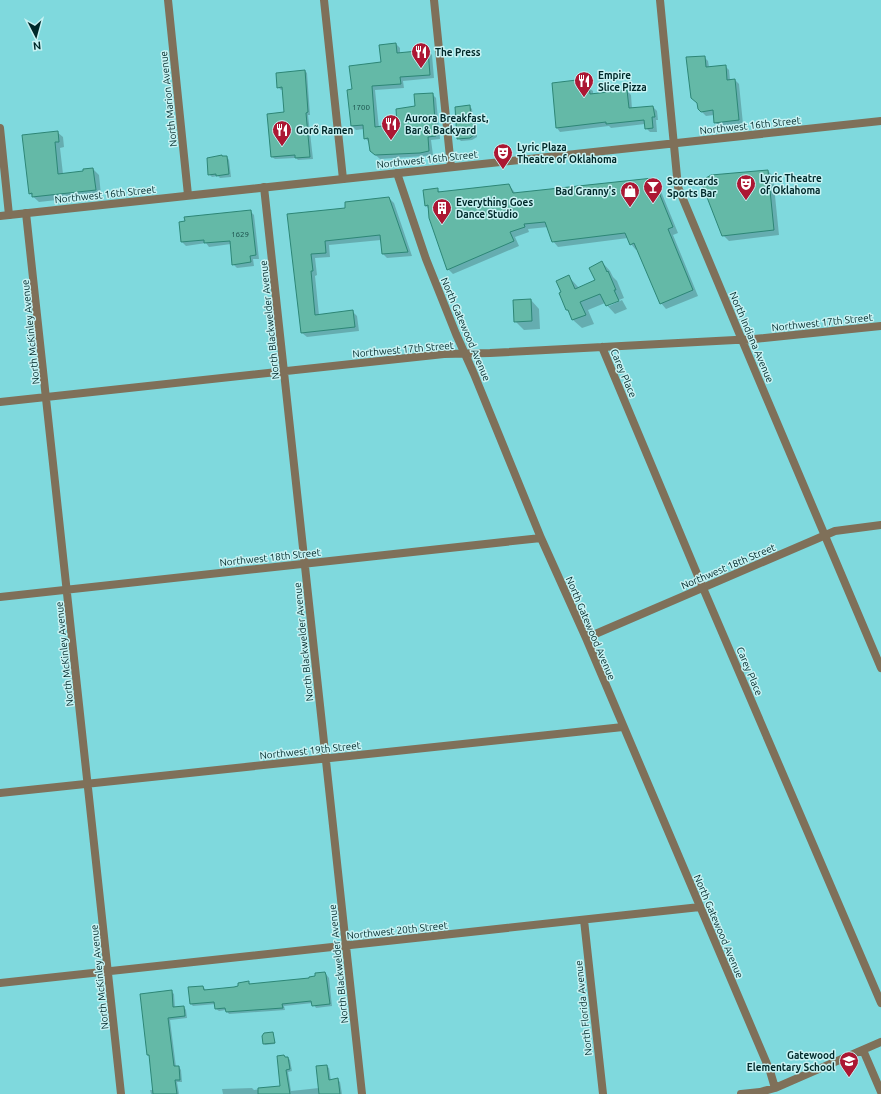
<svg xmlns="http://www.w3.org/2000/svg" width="881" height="1094" font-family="Ubuntu,sans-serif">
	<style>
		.shadow { fill: #0003 }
		.building { fill: #64b9a7; stroke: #2d8676 }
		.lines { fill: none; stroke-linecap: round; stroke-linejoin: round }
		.minor { stroke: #7f7059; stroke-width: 8 }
		.tertiary { stroke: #7f7059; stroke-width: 8 }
		.labels { text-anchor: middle; stroke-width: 3; stroke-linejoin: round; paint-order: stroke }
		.number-label { font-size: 8px; fill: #194d49 }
		.poi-label { font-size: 10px; font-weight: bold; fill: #00292a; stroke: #c7f2f3; text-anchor: start }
		.street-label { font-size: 10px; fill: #00292a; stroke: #c7f2f3 }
	</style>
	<rect width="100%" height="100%" fill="#7fd9dd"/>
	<path class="shadow" d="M396,44L400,48V54L428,51L432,55L434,78L403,81L404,88L375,90L379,128L398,125L432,94L436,98L440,139L431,140L433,155L424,156L380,159L371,151L369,142L365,138L364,129L356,130L352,126L348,91L353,90L382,63Z
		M704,57L708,61L709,67L725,66L729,70L730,80H735L739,84L743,124L719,126L715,122L714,115L706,116L702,112Z
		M305,71L307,73L310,115H308L313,159L298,160L296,158L275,159L272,157L268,114L285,113L283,89L281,90L278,87Z
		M585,80L589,84V88L593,91V95L627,91L631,95L632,109L653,107L657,111L658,120H656L657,132H650L646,128L645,124L611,128L609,126L560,132L557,128L553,84Z
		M469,106L472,109L473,120L476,123L477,137L472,140L461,141L458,138Z
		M57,132L63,137L64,147L60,148L63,174L85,172L93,169L99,175L101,195L39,202L29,193Z
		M227,157L229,160L231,177L220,178L218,176L212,177L209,174Z
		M768,171L773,176L779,235L729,241L723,235Z
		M653,179L658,184L678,233L673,235L698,296L666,309L661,303L637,249L636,250L631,244L628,238L558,247L553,241L548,227L528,229L529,232L515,237L519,246L453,274L448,269L429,209L426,206L437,189L441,193L509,185L516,194Z
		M389,198L394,203L412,256L387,258L383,254L381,240L329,245L330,257L315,258L317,275L315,276L319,315L352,311L357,316L359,331L307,337L302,333L288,215L346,209Z
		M250,211L254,215L259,259H253L254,266L237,268L233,264L231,244L209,247L206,243L186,246L182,242Z
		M602,262L610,271L613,277L617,281L624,298L609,304V306L622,300L627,309L615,314L605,303L588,310L594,324L582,328L573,320L571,314L567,310L569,277L579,288L596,281Z
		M531,300L539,309L540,329L524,330L515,321Z
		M325,973L329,978L332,1006L316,1008L313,1003L284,1006L285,1010L229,1014L226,1010L219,1011L216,1009V1004L193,1006L191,1004L203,987L206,990L234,988L248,982L251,985L310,979Z
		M171,991L174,994L175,1008L184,1007L186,1010L187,1018L170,1020L176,1067H179L181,1070L182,1082H177L179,1094H151L150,1090H153L150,1057L148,1055Z
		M273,1033L275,1044L265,1045L264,1044Z
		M286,1058H288L290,1060L292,1071L288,1072L291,1091L319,1088L326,1066L329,1068L331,1081L338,1080L340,1082L342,1094H223L222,1089L252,1088L254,1090L281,1086Z"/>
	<path class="building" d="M396,43L397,53L428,50L430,75L400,77L401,84L372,86L375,127L397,124L396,109L415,106L414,94L433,93L436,136L428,137L429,151L420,153L375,155L370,151L368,138L364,139L363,125L351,126L347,90L352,89L349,66L381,62L379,45Z
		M705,56L706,67L726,65L727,80L735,79L739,120L714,123L713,110L701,112L698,109L697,103L691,98L686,57Z
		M305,70L308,112L306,113L310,157L295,158V155L271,157L267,114L284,112L282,87L277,88L276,73Z
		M585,79L586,87L589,86L590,94L627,90L629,108L653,106L655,117H652L653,128L645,129L644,120L606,124V122L556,128L552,83Z
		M470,105L471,120H474L475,134L470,138L457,139L455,107Z
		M58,131L59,142H55L58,174L83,171V169L93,168L96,190L32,197V193L29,194L22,135Z
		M222,155V156H227L229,174L216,176V174L208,175L207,158Z
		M768,170L774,230L722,236L703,187L704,182L706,178L711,175Z
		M653,178L673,227L668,229L693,290L660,304L634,243L630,245L625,233L552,242L545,222L524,224L525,227L510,232L514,241L447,270L429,218L428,205L425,206L423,190L438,188V192L509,184L513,193Z
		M389,197L408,252L382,254L380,235L325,241L326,253L311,254L313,271H311L315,315L353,310L355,327L301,333L287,214L345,208V202Z
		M251,210L256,255L250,256L251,262L232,265L230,241L204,243V240L181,242L179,222L185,221L184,217Z
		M602,261L607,272L608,271L616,290H614L619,301L606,306L600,294L580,302L586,315L572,320L568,310H566L559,293L561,292L556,281L569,275L575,289L595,280L589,268Z
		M531,299L532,321L514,322L513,300Z
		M325,972L326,975L330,1004L312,1006L311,1001L282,1004L283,1008L226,1012L225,1008L215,1009L214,1002L190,1004L188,987L203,986L204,990L234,987L238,986V983L249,981V984L309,978V977L315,976V973Z
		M172,990L173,1007L184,1006L185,1016L168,1018L174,1066H179L180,1080H175L177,1094H153L149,1055H147L140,994Z
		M273,1032L275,1043L263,1044L262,1036L264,1033Z
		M284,1055L285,1057H288L290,1069L286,1070L290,1094H258V1088L280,1086L277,1056Z
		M327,1065L329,1080L338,1078L340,1094H319L316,1066Z"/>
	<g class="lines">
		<path class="minor" d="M168,0L188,195
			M324,0L343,179
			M434,0L451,167
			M0,128L9,215
			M397,173L426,259L456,334L474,374L541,538L586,638L770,1071L775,1088
			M264,187L362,1094
			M26,213L121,1094
			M742,340L881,668
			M602,347L703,588L881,1003
			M0,402L444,354L490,353L754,339L881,326
			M0,597L541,538
			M586,638L835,531L881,525
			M0,793L623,727
			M584,920L603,1094
			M0,983L700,907
			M863,1050L881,1092
			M741,1094L760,1092L775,1088L881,1042"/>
		<path class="tertiary" d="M660,0L678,187L742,340
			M0,216L881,121"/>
	</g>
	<defs>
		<g id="restaurant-pin" transform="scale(1)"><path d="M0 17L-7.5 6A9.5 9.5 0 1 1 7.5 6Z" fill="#ac1733" stroke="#c7f2f3"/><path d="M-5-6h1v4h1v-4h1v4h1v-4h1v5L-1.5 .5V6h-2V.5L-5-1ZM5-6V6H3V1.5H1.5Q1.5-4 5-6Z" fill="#fff"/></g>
		<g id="theatre-pin" transform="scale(1)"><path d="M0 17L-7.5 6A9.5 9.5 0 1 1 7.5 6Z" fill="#ac1733" stroke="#c7f2f3"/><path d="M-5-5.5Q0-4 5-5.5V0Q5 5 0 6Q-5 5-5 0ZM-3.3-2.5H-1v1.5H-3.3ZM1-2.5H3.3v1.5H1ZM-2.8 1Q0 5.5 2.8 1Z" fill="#fff"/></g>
		<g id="bar-pin" transform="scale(1)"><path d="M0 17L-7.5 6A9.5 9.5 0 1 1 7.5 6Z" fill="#ac1733" stroke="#c7f2f3"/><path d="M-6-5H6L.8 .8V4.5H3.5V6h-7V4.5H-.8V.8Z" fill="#fff"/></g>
		<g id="shop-pin" transform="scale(1)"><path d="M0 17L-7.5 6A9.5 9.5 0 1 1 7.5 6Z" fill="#ac1733" stroke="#c7f2f3"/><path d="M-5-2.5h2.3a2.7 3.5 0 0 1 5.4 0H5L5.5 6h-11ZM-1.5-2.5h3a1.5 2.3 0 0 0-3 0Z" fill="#fff"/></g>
		<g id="building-pin" transform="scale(1)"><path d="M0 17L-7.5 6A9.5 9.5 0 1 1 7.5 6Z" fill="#ac1733" stroke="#c7f2f3"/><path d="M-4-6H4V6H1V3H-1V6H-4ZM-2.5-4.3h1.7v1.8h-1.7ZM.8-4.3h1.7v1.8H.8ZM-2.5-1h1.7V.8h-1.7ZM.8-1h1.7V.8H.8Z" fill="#fff"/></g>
		<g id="school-pin" transform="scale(1)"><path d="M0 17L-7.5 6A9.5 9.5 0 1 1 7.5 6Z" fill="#ac1733" stroke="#c7f2f3"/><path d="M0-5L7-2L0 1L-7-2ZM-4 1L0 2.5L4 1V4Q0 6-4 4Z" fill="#fff"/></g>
	</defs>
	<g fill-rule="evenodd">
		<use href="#restaurant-pin" x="421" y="52"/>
		<use href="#restaurant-pin" x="584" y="81"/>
		<use href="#restaurant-pin" x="391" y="124"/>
		<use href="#restaurant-pin" x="282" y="130"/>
		<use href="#theatre-pin" x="503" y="153"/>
		<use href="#theatre-pin" x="746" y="184"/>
		<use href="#bar-pin" x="653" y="187"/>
		<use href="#shop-pin" x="630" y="191"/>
		<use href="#building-pin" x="442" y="208"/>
		<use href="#school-pin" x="849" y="1061"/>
	</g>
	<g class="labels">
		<g class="number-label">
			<text x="361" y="110">1700</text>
			<text x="240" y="237">1629</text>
		</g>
		<g class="poi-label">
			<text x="435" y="56">The Press</text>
			<text x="598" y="79">Empire<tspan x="598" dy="12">Slice Pizza</tspan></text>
			<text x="405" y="122">Aurora Breakfast,<tspan x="405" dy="12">Bar &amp; Backyard</tspan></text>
			<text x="296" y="134">Gorõ Ramen</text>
			<text x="517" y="151">Lyric Plaza<tspan x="517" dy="12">Theatre of Oklahoma</tspan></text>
			<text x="760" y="182">Lyric Theatre<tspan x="760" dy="12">of Oklahoma</tspan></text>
			<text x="667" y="185">Scorecards<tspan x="667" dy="12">Sports Bar</tspan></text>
			<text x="616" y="195" text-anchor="end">Bad Granny's</text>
			<text x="456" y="206">Everything Goes<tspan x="456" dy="12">Dance Studio</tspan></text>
			<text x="835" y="1059" text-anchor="end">Gatewood<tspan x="835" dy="12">Elementary School</tspan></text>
		</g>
		<g class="street-label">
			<text transform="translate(168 99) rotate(-96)" y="4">North Marion Avenue</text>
			<text transform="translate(750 125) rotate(-6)" y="4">Northwest 16th Street</text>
			<text transform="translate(427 159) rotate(-6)" y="4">Northwest 16th Street</text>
			<text transform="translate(105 194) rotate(-6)" y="4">Northwest 16th Street</text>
			<text transform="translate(269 320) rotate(-96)" y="4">North Blackwelder Avenue</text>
			<text transform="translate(822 322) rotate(-6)" y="4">Northwest 17th Street</text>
			<text transform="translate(466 329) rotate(67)" y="4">North Gatewood Avenue</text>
			<text transform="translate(30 332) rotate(-96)" y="4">North McKinley Avenue</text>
			<text transform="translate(752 337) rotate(67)" y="4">North Indiana Avenue</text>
			<text transform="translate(403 349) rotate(-5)" y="4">Northwest 17th Street</text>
			<text transform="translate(624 373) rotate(67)" y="4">Carey Place</text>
			<text transform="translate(270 557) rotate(-6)" y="4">Northwest 18th Street</text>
			<text transform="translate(728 566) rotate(-23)" y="4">Northwest 18th Street</text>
			<text transform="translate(591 628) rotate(67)" y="4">North Gatewood Avenue</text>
			<text transform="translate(303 642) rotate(-96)" y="4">North Blackwelder Avenue</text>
			<text transform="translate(64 654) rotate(-96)" y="4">North McKinley Avenue</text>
			<text transform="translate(750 671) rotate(67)" y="4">Carey Place</text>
			<text transform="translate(310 750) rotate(-6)" y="4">Northwest 19th Street</text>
			<text transform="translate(719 926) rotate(67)" y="4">North Gatewood Avenue</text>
			<text transform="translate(397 930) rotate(-6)" y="4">Northwest 20th Street</text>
			<text transform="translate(338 964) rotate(-96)" y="4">North Blackwelder Avenue</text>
			<text transform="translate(99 977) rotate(-96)" y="4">North McKinley Avenue</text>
			<text transform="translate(583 1008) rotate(-96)" y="4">North Florida Avenue</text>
		</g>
	</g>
	<g transform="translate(36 36) rotate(174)" stroke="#c7f2f3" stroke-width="3" paint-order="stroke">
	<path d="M0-3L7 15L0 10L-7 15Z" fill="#00292a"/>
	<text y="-6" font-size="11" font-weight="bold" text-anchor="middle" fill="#00292a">N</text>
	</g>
</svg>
